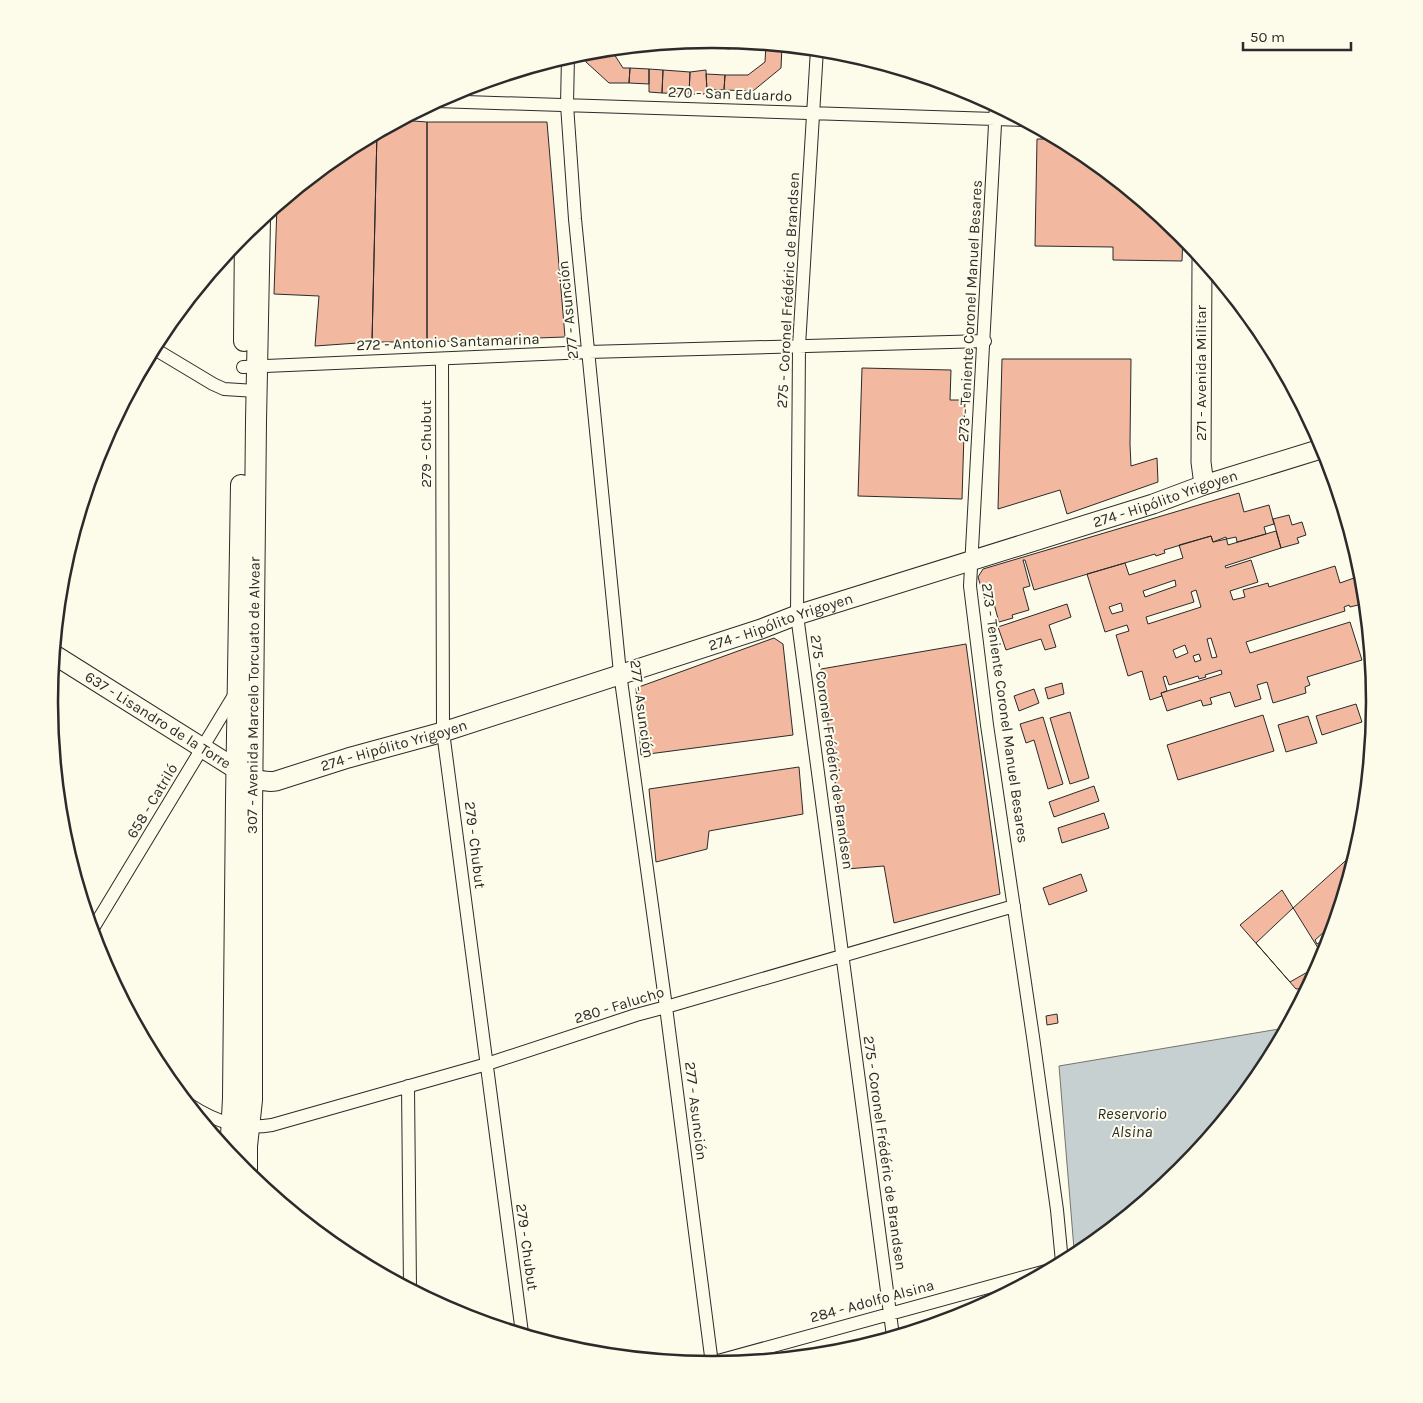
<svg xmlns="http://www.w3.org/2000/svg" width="1423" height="1403" font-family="Karla,sans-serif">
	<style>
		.water { fill: #c7d0d0; stroke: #74746e }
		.building { fill: #f2b8a0; stroke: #2b2b2b; fill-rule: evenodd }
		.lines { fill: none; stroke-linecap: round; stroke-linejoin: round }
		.street-casing { stroke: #2b2b2b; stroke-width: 14 }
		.secondary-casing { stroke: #2b2b2b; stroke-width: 21 }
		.primary-casing { stroke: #2b2b2b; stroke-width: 22 }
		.street { stroke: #fdfbea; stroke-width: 12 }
		.secondary { stroke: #fdfbea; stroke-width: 19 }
		.primary { stroke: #fdfbea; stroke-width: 20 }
		.labels { text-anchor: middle; stroke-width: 4; stroke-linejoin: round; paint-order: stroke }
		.street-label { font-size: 15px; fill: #2b2b2b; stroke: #fdfbea }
		.water-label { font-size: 16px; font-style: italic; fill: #2b2b2b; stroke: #fdfbea }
		.rim { fill: none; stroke: #2b2b2b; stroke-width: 2.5 }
	</style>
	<rect width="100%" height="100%" fill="#fdfbea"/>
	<path class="water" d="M1285,1028L1262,1070L1180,1170L1084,1249L1082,1247L1074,1249L1059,1066Z"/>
	<path class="building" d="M712,39L738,41L730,49L720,48Z
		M766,44L782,46L781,68L753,91L724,90L725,75H748L765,62Z
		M585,51L614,54L623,68H630L629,83H609L586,62Z
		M630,68L649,69V84L629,83Z
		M649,69L663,70L662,93L649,92Z
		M663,70L690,72L689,94L662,93Z
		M706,70L707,94H689L690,72Z
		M706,74L725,75L724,90L707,89Z
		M400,120L427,122V342H372L377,132Z
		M427,122H547L565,337L427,342Z
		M377,132L372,342L315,346L319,296L274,294L277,205L344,150Z
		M1037,139H1058L1080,151L1180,233L1183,236L1182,261L1113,260V247L1035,246Z
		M1002,359H1131L1130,444L1131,466L1157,458L1158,482L1067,514L1060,490L998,509Z
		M862,368L951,370L950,400H965L962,499L858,496Z
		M1239,493L1244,512L1269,505L1274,524L1264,527L1266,534L1237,542L1236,537L1213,542L1211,536L1164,550L1165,553L1156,556L1155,554L1034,590L1025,560H1023L1030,586L1023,588L1029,610L1012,615L1013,618L999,622L994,604L987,606L978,577L983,569Z
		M1289,515L1292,525L1302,522L1306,535L1297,538L1299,543L1281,548L1273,519Z
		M1276,531L1281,548L1225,566L1226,568L1251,560L1258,582L1230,591L1233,600L1245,597L1243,590L1268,583L1269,587L1335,566L1340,583L1354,578L1362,604L1350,607L1349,605L1344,607L1345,611L1246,642L1250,653L1350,622L1362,660L1307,677L1310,685L1305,687L1306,693L1273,703L1267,682L1257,685L1261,699L1235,707L1230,692L1210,698L1212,704L1203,706L1201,700L1167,711L1161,693L1222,674L1221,670L1205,675L1206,677L1199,679L1198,676L1169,685L1166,676L1163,677L1167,691L1161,693L1162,696L1150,700L1142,671L1128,676L1116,635L1129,631L1127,625L1105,632L1087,574L1125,563L1129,575L1183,558L1179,545L1211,536L1213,542L1226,537L1228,545ZM1175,580L1176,586L1145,597L1143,591ZM1196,590L1201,607L1148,624L1146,617L1194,602L1191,592ZM1121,603L1123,611L1112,614L1109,607ZM1211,638L1217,657L1212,658L1207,639ZM1185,645L1188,653L1176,658L1173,650ZM1199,654L1201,660L1195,662L1193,656Z
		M1067,604L1071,617L1049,625L1056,647L1045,650L1041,639L1006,650L998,627Z
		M774,638L783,644L793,735L641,755L636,688Z
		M966,644L1000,894L894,923L884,866L846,869L821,669Z
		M1062,683L1064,694L1048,699L1045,688Z
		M1034,689L1039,703L1019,711L1014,696Z
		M1356,704L1362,722L1322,735L1316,716Z
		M1070,712L1089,778L1070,784L1050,718Z
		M1263,715L1274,751L1178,780L1167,745Z
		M1308,716L1317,743L1286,752L1278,725Z
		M1043,717L1063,784L1048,789L1034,740L1026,743L1020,724Z
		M799,767L803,814L709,831L707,849L656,862L649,789Z
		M1094,786L1099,801L1054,817L1049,802Z
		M1104,813L1109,828L1062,843L1058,828Z
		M1353,854L1333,924L1315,940L1317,944L1329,937L1324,955L1318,966L1290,982L1256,943L1293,908Z
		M1081,874L1087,891L1049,905L1043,888Z
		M1282,890L1323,956L1306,988L1296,989L1240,925Z
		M1057,1014L1058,1023L1047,1025L1046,1016Z"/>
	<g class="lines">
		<g class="street-casing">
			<path id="street" d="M817,49L799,346L797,615L893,1336
				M568,56L567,105L575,219L620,673L666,1007L712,1364
				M436,101L1023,120
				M996,106L970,586L987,725L1033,1037L1057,1210L1062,1262
				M153,348L213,384L224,389L257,391
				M442,359L443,732L522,1333
				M243,367L588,352L985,341
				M137,378L173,318
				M92,930L236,692
				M408,1086L410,1288
				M190,1105C216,1122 241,1130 272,1125L487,1064L636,1015L666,1007L1014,906
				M707,1364L1046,1271"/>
		</g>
		<g class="secondary-casing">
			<g id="secondary">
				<path d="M1202,260L1201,462L1204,485"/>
				<path id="s1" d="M53,654L244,774C254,779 265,783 276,781L348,758L443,732L761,629L797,615L1153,504L1204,485L1324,448"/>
			</g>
		</g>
		<g class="primary-casing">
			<g id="primary">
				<path d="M244,341L245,231"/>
				<path d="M230,1155L233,1098L236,799L241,485"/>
				<path id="s2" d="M247,1173V1146L252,1100V813L256,421L260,219"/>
			</g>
		</g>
		<use href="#street" class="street"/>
		<use href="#secondary" class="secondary"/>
		<use href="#primary" class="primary"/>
	</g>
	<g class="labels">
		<g class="street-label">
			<text transform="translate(730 94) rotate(2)" y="5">270 - San Eduardo</text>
			<text transform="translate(788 290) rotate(-87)" y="5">275 - Coronel Frédéric de Brandsen</text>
			<text transform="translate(568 310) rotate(-96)" y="5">277 - Asunción</text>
			<text transform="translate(970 311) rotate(-87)" y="5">273 - Teniente Coronel Manuel Besares</text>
			<text transform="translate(448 342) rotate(-2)" y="5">272 - Antonio Santamarina</text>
			<text transform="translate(1201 373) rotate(-90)" y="5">271 - Avenida Militar</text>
			<text transform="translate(426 444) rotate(-90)" y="5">279 - Chubut</text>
			<text dy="5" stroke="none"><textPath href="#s1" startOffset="1192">274 - Hipólito Yrigoyen</textPath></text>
			<text dy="5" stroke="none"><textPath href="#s1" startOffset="788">274 - Hipólito Yrigoyen</textPath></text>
			<text dy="5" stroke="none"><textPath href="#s2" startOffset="478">307 - Avenida Marcelo Torcuato de Alvear</textPath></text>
			<text transform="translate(642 709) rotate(82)" y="5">277 - Asunción</text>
			<text transform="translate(1005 713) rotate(82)" y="5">273 - Teniente Coronel Manuel Besares</text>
			<text dy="5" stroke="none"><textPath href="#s1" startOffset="124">637 - Lisandro de la Torre</textPath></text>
			<text dy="5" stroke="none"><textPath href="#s1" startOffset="382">274 - Hipólito Yrigoyen</textPath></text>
			<text transform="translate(832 752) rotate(82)" y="5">275 - Coronel Frédéric de Brandsen</text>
			<text transform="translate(152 801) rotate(-59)" y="5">658 - Catriló</text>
			<text transform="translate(475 845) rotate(83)" y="5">279 - Chubut</text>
			<text transform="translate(619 1005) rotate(-17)" y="5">280 - Falucho</text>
			<text transform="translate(696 1111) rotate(83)" y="5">277 - Asunción</text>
			<text transform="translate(885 1153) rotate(82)" y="5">275 - Coronel Frédéric de Brandsen</text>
			<text transform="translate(527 1247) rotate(82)" y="5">279 - Chubut</text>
			<text transform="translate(872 1301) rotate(-15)" y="5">284 - Adolfo Alsina</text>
		</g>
		<g class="water-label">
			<text x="1132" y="1119">Reservorio<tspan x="1132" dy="18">Alsina</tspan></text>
		</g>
	</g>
	<path d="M0 0H1423V1403H0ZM58 702a654 654 0 1 1 1308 0a654 654 0 1 1-1308 0Z" fill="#fdfbea" fill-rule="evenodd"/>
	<path class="rim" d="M58 702a654 654 0 1 1 1308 0a654 654 0 1 1-1308 0Z"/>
	<path d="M1243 42v8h108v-8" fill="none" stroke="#2b2b2b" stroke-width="2.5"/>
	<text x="1250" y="42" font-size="15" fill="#2b2b2b" stroke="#fdfbea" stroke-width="4" paint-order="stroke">50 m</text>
</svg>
